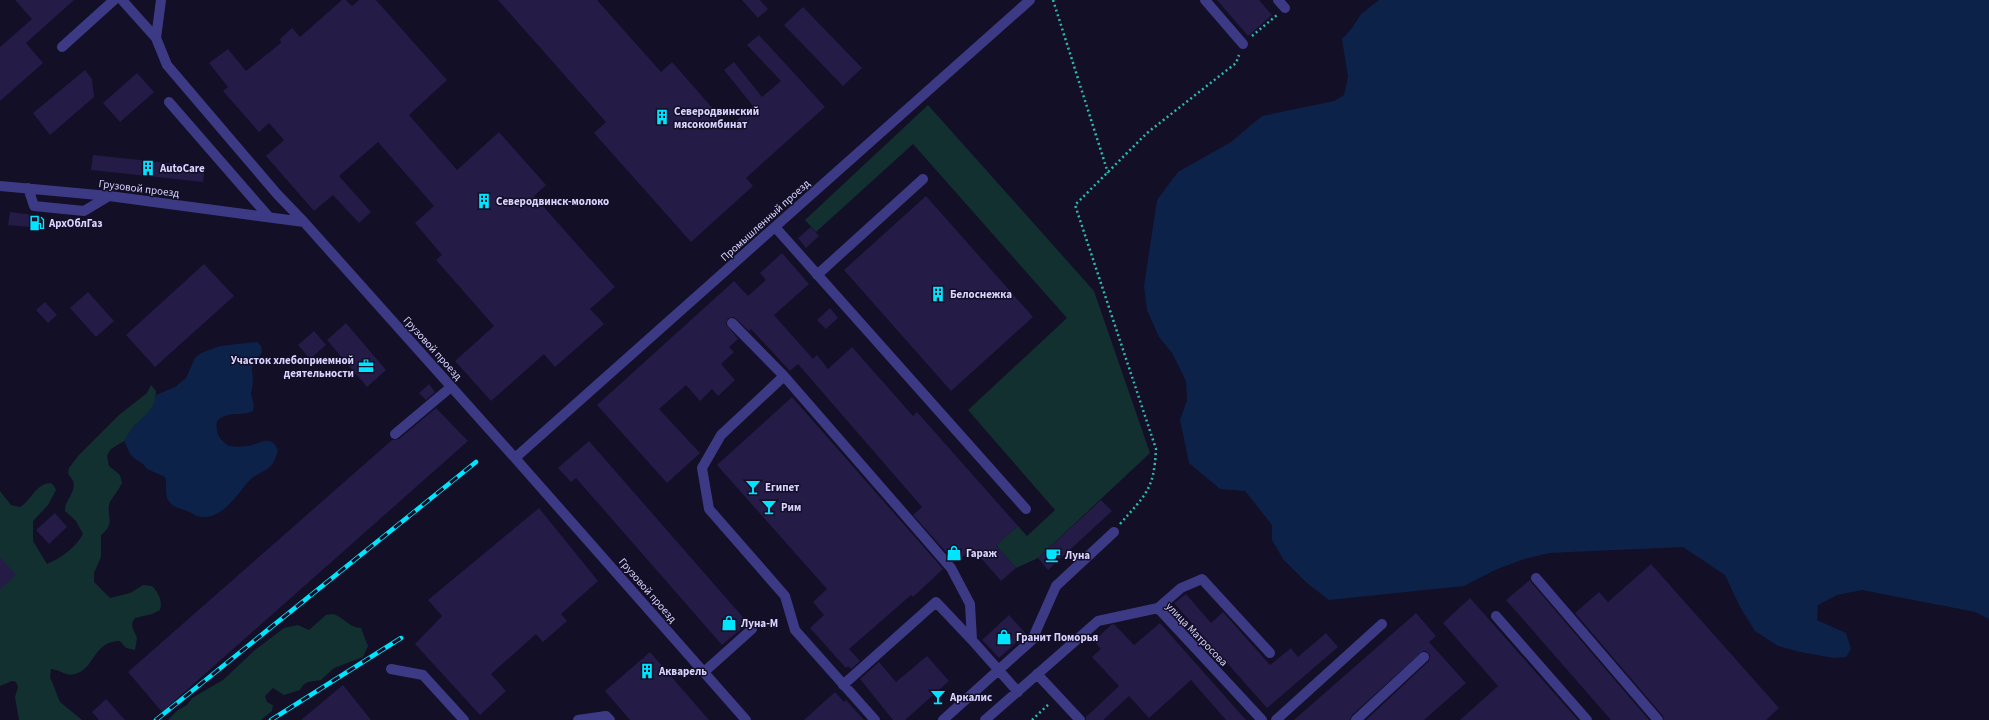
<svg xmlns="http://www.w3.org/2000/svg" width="1989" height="720" font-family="'Source Sans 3',sans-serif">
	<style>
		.green { fill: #12302f }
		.water { fill: #0c2248 }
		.building { fill: #241b47 }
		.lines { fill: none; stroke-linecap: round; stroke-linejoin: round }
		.path { stroke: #2fb8b0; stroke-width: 2.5; stroke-dasharray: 2 3; stroke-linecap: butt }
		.minor { stroke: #3d3a85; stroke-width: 10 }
		.rail-casing { stroke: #00e5ff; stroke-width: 4.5 }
		.rail { stroke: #130f26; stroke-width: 3; stroke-dasharray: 9; stroke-linecap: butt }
		.labels { text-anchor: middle; stroke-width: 3; stroke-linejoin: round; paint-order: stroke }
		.poi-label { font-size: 11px; font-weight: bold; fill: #d9d4ff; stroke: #130f26; text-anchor: start }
		.street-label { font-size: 11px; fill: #d9d4ff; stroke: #130f26 }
	</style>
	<rect width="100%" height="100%" fill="#130f26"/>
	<path class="green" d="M928,105L1094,291L1150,453L1038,558L1016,568L996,545L1018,526L1027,536L1055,510L968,410L1067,318L913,144L816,232L805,220Z
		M151,385L156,391L155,403L145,417L135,425L124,441L111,449L109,452L107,456L109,466L120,475L122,483C119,490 113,496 110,502C105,515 117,523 101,535V557L94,573V582L110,598L130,593L143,585L152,586C158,592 163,601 160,610L152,614L135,618C129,626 134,630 137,638L135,650L126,648L120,641C93,641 95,669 75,674C66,677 59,669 51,669L50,677L60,702L82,720H19L15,697L18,687L16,682L12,681L0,686V491L11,505L20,507C31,501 36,483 51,483L54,486L56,490L48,505L33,521V541L47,564C60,559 76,547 83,534L76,521L65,511C64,501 77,492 73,481C72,478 69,476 68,473L69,468L78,456L119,415L147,393Z
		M333,614C344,617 349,628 361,628L368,646L363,657L334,668L321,680L308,682L303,685L300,690L284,695L273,688L265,696L267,702L273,705L272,711L261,720H168L178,710L187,705L192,698L223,680L255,650L284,628L298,625L309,630L326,615Z"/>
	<path class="water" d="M1379,0H1989V619L1975,612L1862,590L1837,595L1818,605L1817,620L1846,633L1851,649L1846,657L1834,658L1800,652L1778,646L1755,631L1740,607L1725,575L1683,547L1549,553L1524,559L1495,570L1464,586L1329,600L1308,584L1283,559L1272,540V525L1245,491L1220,489L1189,463L1180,420L1187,400L1186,381L1172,353L1159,337L1147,310L1144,286L1157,200L1178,172L1231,142L1262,116L1334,101L1344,95L1348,77L1342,39L1352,28L1361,14Z
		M257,342L261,346L262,352L252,367L253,382L251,394L254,405L253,411C241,417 228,410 217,421C215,433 219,439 229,446C235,447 242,447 248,446C261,444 270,433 278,450C271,476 262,467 248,482C236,496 222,519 201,517C195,516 192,513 187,511C179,508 171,507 167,498C165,491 167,484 165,477L147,469L143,464L134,458L130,454L124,441C127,436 131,430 135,425C144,416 154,410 156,395L175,387L186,378L195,358L201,353L220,346Z"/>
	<path class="building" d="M15,0H74L26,43L43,63L0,101V47L32,19Z
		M342,0H346L352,6L359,0H376L447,80L409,115L457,170L499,132L546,185L534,196L615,287L590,309L604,324L555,367L544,354L491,401L455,361L494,326L436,260L442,255L415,223L434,206L378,142L339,176L371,212L359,223L333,195L314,211L266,156L284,140L269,123L259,132L223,91L228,87L209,63L228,49L246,71L281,43L280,39L292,28L300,37Z
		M498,0H597L661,72L672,62L729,127L753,106L724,70L734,62L762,97L781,81L747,45L759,35L825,107L746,178L753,186L691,242L594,133L606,122Z
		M742,0H760L768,9L758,18Z
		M1217,0H1259L1272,15L1248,36Z
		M803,7L862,68L843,86L784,25Z
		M85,70L92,79L94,97L50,135L33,113Z
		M137,73L154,92L120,122L103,103Z
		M93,155L205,167L203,182L91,170Z
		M926,196L1033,317L951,391L844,270Z
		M10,212L43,216L42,228L8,225Z
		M811,227L819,236L806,248L798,238Z
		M782,253L809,284L774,315L813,359L817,355L828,369L852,347L913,416L917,412L1018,526L996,545L1016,568L1001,581L973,549L955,562L913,515L922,507L798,364L790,371L751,329L749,331L734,317L728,318L726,324L738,339L729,347L734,352L721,364L735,380L718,396L712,389L700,401L686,385L659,409L700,453L667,483L597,405L734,281L748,296L766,280L760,273Z
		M204,264L234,296L155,367L126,335Z
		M88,292L114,321L96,337L70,308Z
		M45,302L57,315L48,323L36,310Z
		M830,308L838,318L826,329L817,320Z
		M346,323L386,370L367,387L327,340Z
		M314,331L326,345L310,359L298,345Z
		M429,384L435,392L426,400L419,393Z
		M792,397L943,569L913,597L911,595L849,649L860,661L851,669L848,666L846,668L810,628L824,615L813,602L827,589L717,465Z
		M436,408L468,441L162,712L128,672L392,440L399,439Z
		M589,441L748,623L722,645L576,478L571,482L558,468Z
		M1101,500L1112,511L1048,570L1038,558Z
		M539,508L598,581L561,614L567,621L543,642L536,634L491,674L506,691L480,715L415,644L442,616L428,600Z
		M55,513L67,527L49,544L36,530Z
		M0,557L16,575L0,589Z
		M1651,564L1779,708L1766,720H1664L1663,716L1575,613L1599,592L1608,602Z
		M1530,580L1531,582L1649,720H1611L1506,600Z
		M1186,594L1211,623L1223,612L1270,665L1291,648L1298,657L1326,633L1338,647L1267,708L1174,603Z
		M1470,598L1578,720H1460L1498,686L1443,623Z
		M1416,613L1436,636L1429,642L1466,683L1424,720H1366L1429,661L1430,655L1426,651H1423L1352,715L1350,720H1294Z
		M1009,615L1026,634L999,658L982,640Z
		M1160,623L1246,720H1226L1191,680L1149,718L1129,696L1103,720H1086V717L1119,686L1092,657L1101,649L1094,641L1111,625L1114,624L1134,645Z
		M650,652L709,720H630L605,691Z
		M927,656L949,681L905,720H893L860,679L879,662L896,682Z
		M343,685L371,720H301Z
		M835,692L844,702L846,700L864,720H804Z
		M106,699L125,720H99L92,712Z"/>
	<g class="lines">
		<path class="path" d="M1053,0L1108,173
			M1252,36L1277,15
			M1120,524C1146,494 1154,490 1156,449L1075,205L1147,133L1236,63L1239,55
			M1032,720L1050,703"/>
		<path class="minor" d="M122,0L156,38
			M161,0L156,38L167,65L277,194L304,222
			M1205,0L1243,44
			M1278,0L1285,8
			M62,47L114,0
			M169,102L269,217
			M0,186L109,196L304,222L515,458L746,720
			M28,188L34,206L84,211L109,196
			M775,227L1026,509
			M817,275L923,179
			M732,323L784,376L951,568L970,604L972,640L1018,692
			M784,376L721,435L702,468L709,509L785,596L795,630L875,720
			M395,434L451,387
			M515,458L1030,0
			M1536,578L1658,720
			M1158,608L1181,588L1202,579L1270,653
			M1496,616L1587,720
			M391,669L423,675L464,720
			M704,672L752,629
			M1037,674L1080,720
			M843,685L936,602L972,640
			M578,720L606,716L610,720
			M943,720L1032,640L1056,586L1114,532
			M985,720L1098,621L1158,608L1262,720
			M1276,720L1382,624
			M1356,720L1424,657"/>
		<g class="rail-casing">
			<path id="rail" d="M156,720L476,462
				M271,720L401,638"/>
		</g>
		<use href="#rail" class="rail"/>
	</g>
	<defs>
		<g id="building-bare" transform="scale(1.2)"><path d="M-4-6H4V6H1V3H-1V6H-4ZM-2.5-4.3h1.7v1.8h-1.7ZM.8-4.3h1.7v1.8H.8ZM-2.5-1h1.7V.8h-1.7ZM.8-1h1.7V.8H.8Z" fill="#00e5ff" stroke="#130f26" stroke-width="2.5" paint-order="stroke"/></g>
		<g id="fuel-bare" transform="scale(1.2)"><path d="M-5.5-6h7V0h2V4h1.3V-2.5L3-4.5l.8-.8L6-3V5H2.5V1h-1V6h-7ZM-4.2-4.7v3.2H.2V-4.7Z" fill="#00e5ff" stroke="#130f26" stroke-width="2.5" paint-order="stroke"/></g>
		<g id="office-bare" transform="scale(1.2)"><path d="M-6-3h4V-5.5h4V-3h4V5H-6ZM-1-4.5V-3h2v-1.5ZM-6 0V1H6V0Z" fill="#00e5ff" stroke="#130f26" stroke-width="2.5" paint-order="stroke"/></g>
		<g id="bar-bare" transform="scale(1.2)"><path d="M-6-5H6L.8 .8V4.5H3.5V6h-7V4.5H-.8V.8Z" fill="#00e5ff" stroke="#130f26" stroke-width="2.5" paint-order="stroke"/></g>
		<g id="shop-bare" transform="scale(1.2)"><path d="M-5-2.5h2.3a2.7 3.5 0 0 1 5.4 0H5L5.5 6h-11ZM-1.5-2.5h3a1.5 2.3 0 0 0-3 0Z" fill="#00e5ff" stroke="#130f26" stroke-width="2.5" paint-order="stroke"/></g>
		<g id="cafe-bare" transform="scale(1.2)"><path d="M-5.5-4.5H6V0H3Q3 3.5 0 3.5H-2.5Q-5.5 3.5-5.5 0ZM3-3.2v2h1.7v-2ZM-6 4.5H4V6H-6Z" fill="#00e5ff" stroke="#130f26" stroke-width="2.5" paint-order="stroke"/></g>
	</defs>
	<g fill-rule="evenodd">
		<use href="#building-bare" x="662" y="117"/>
		<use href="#building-bare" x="148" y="168"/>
		<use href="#building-bare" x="484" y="201"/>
		<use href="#fuel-bare" x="37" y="223"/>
		<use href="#building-bare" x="938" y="294"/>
		<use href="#office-bare" x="366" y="366"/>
		<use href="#bar-bare" x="753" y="487"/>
		<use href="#bar-bare" x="769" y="507"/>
		<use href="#shop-bare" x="954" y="553"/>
		<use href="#cafe-bare" x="1053" y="555"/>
		<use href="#shop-bare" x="729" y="623"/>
		<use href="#shop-bare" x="1004" y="637"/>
		<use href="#building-bare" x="647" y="671"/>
		<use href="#bar-bare" x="938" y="697"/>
	</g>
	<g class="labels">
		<g class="poi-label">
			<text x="674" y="115">Северодвинский<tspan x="674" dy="13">мясокомбинат</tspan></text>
			<text x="160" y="172">AutoCare</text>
			<text x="496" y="205">Северодвинск-молоко</text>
			<text x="49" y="227">АрхОблГаз</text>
			<text x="950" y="298">Белоснежка</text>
			<text x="354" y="364" text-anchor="end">Участок хлебоприемной<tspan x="354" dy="13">деятельности</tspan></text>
			<text x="765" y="491">Египет</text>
			<text x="781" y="511">Рим</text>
			<text x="966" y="557">Гараж</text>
			<text x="1065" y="559">Луна</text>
			<text x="741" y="627">Луна-М</text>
			<text x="1016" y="641">Гранит Поморья</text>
			<text x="659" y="675">Акварель</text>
			<text x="950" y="701">Аркалис</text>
		</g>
		<g class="street-label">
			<text transform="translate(139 188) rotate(7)" y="4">Грузовой проезд</text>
			<text transform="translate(765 220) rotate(-42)" y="4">Промышленный проезд</text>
			<text transform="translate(433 348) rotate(48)" y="4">Грузовой проезд</text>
			<text transform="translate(648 590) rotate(49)" y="4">Грузовой проезд</text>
			<text transform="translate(1197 634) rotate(46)" y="4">улица Матросова</text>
		</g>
	</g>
</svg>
